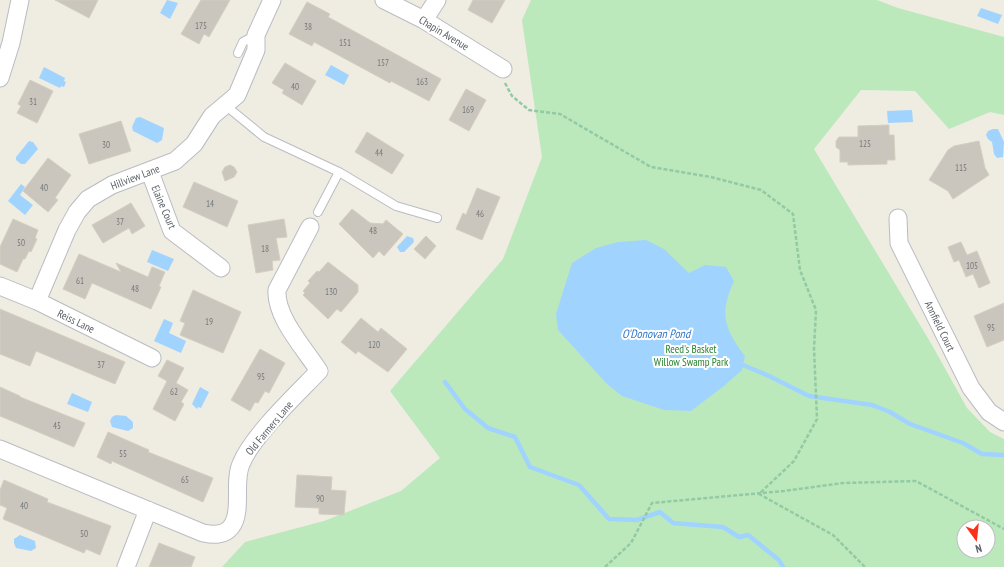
<svg xmlns="http://www.w3.org/2000/svg" width="1004" height="567" font-family="'PT Sans Narrow',sans-serif">
	<style>
		.green { fill: #bbe9bc; fill-rule: evenodd }
		.water { fill: #a1d3ff }
		.lines { fill: none; stroke-linecap: round; stroke-linejoin: round }
		.stream { stroke: #a1d3ff; stroke-width: 4.5 }
		.building { fill: #cac6be; stroke: #d4cebf }
		.service-casing { stroke: #b9bcc2; stroke-width: 10 }
		.minor-casing { stroke: #b9bcc2; stroke-width: 19 }
		.path { stroke: #93caa4; stroke-width: 2.5; stroke-dasharray: 4 2; stroke-linecap: butt }
		.service { stroke: #fff; stroke-width: 8 }
		.minor { stroke: #fff; stroke-width: 17 }
		.labels { text-anchor: middle; stroke-width: 4; stroke-linejoin: round; paint-order: stroke }
		.number-label { font-size: 9px; fill: #76787a }
		.street-label { font-size: 11px; fill: #5a5e64; stroke: #fff }
		.park-label { font-size: 11px; fill: #2a8231; stroke: #fff }
		.water-label { font-size: 12px; font-style: italic; fill: #3577c6; stroke: #fff }
	</style>
	<rect width="100%" height="100%" fill="#efece1"/>
	<path class="green" d="M531,0H877L898,8L1004,37V115L990,112L949,129L915,91L861,90L814,149L932,345L967,408L990,432L1004,439V567H222L245,542L324,521L401,491L440,458L390,391L503,259L542,157L522,20ZM964,527H988V551H964Z"/>
	<path class="water" d="M167,0L178,3L170,19L160,13Z
		M981,8L1002,15L998,24L977,16Z
		M331,65L349,75L344,85L325,75Z
		M44,67L65,78L64,81L66,82L64,87L61,86L60,88L39,78Z
		M912,110L913,122L888,123L887,111Z
		M140,117L164,128L162,140L157,143L133,131L132,127L136,118Z
		M993,129H998L1004,142L1003,157L997,158L994,154L992,142L988,139L986,135L988,131Z
		M29,141L33,142L38,149L25,164H21L16,160V157Z
		M21,184L25,187L20,195L33,205L25,215L8,201Z
		M407,236L413,238L414,242L404,252H400L397,247Z
		M646,240L664,249L689,273L705,265L726,267L734,281C719,314 724,328 745,356L742,370L724,386L691,411L664,410L622,396L607,384L558,330L556,314L572,263L596,248L618,242Z
		M152,250L174,259L168,271L147,262Z
		M164,319L173,323L169,333L186,341L181,353L154,341Z
		M200,387L209,392L201,408L198,407L197,409L192,404Z
		M72,393L92,402L88,412L67,404Z
		M116,415L126,416L133,422V428L128,431L112,427L110,421L112,417Z
		M20,535L35,541L36,548L31,551L16,548L14,543V539Z"/>
	<g class="lines">
		<path class="stream" d="M743,365L769,376L809,396L872,405L890,412L910,424L963,443L982,454L1004,455
			M445,382L465,409L488,428L515,437L530,467L579,485L609,519L637,520L660,512L673,523L723,527L739,537L748,535L779,560L783,567"/>
	</g>
	<path class="building" d="M55,0H98L89,18Z
		M201,0H230L209,37L204,34L199,44L181,34Z
		M473,0H505L492,23L468,10Z
		M307,2L330,14L328,17L441,79L429,101L391,81L390,83L314,42L312,46L289,34Z
		M285,63L316,81L302,105L282,93L284,90L272,83Z
		M30,80L53,91L37,123L17,113L21,106L18,104Z
		M466,89L486,100L469,131L449,120Z
		M121,121L131,151L89,164L79,134Z
		M889,125V135H894L895,160H887V164L848,165V162H840V150L836,147V141L839,137H858V126Z
		M367,132L404,155L392,174L355,152Z
		M979,141L985,168L989,175L953,199L948,191L929,180L948,150L954,146Z
		M48,158L71,175L55,198L58,200L48,212L23,191Z
		M230,165L234,167L237,172L234,177L225,181L222,172L225,167Z
		M194,182L238,201L227,227L183,207Z
		M477,188L500,197L482,240L456,229L463,213L466,215Z
		M131,203L145,226L132,234L129,228L103,243L92,225Z
		M352,209L370,223L383,224L386,220L403,234L384,256L379,251L373,258L339,224Z
		M13,219L38,230L35,238L37,239L31,252L29,251L25,259H23L17,272L0,264V247Z
		M284,219L287,237L276,238L280,260L272,261L273,270L256,273L248,225Z
		M426,236L436,246L425,259L414,249Z
		M961,242L967,255L977,251L990,283L979,288L973,274L966,277L959,260L954,262L948,247Z
		M79,254L121,272L116,263L148,277L152,267L165,272L159,286L161,287L151,309L92,283L85,299L63,289Z
		M328,262L358,285V292L341,312L337,309L328,319L303,295L305,293L303,291L310,283L308,281L317,271L319,272Z
		M193,290L241,312L223,353L180,335L185,323L180,321Z
		M1004,303V340L987,347L974,316Z
		M0,309L125,362L115,384L36,351L30,366L0,354Z
		M361,318L378,332L381,328L407,349L388,372L358,351L356,354L341,342Z
		M260,349L285,363L269,393L265,391L258,403L255,402L250,411L231,400Z
		M167,360L184,368L176,383L188,390L181,402L184,404L175,421L153,409L167,381L158,376Z
		M0,387L20,396V397L85,423L74,447L0,416Z
		M108,432L149,450L148,452L213,478L203,502L112,461L111,464L97,457Z
		M297,475L332,477L331,490L346,491L344,515L319,514V508L295,507Z
		M4,480L48,499L47,502L111,526L100,555L86,549L84,553L3,519L7,508L0,505V490Z
		M159,543L195,557L191,567H149Z"/>
	<g class="lines">
		<g class="service-casing">
			<path id="service" d="M238,53L243,42L256,35
				M225,105L264,137L339,172L396,206L437,218
				M318,212L339,172"/>
		</g>
		<g class="minor-casing">
			<path id="minor" d="M384,0L424,20L503,69
				M424,20L437,0
				M0,78L11,43L20,0
				M150,172L172,231L221,268
				M898,218L899,243L971,388L989,412L1004,422
				M0,286L37,301L152,358
				M37,301L67,230L77,212L88,199L112,185L175,161L194,144L212,116L237,95L256,50V35L272,0
				M0,449L203,533C213,535 224,536 231,527C243,512 233,482 241,464C252,436 297,394 319,371C305,349 275,317 277,290L310,227
				M126,567L148,510"/>
		</g>
		<path class="path" d="M505,83L512,96L529,110L560,114L651,167L711,177L761,190L793,214L800,270L816,310L814,349L817,419L794,461L759,494L833,535L865,567
			M605,567L631,543L652,503L784,491L843,483L916,481L1004,529"/>
		<use href="#service" class="service"/>
		<use href="#minor" class="minor"/>
	</g>
	<g class="labels">
		<g class="number-label">
			<text x="201" y="29">175</text>
			<text x="308" y="30">38</text>
			<text x="345" y="46">151</text>
			<text x="383" y="66">157</text>
			<text x="422" y="85">163</text>
			<text x="295" y="90">40</text>
			<text x="33" y="105">31</text>
			<text x="468" y="113">169</text>
			<text x="865" y="147">125</text>
			<text x="106" y="148">30</text>
			<text x="379" y="156">44</text>
			<text x="961" y="171">115</text>
			<text x="44" y="191">40</text>
			<text x="210" y="207">14</text>
			<text x="480" y="217">46</text>
			<text x="120" y="225">37</text>
			<text x="373" y="234">48</text>
			<text x="21" y="246">50</text>
			<text x="265" y="252">18</text>
			<text x="972" y="269">105</text>
			<text x="80" y="284">61</text>
			<text x="135" y="292">48</text>
			<text x="331" y="295">130</text>
			<text x="209" y="325">19</text>
			<text x="991" y="331">95</text>
			<text x="374" y="348">120</text>
			<text x="101" y="368">37</text>
			<text x="261" y="380">95</text>
			<text x="174" y="395">62</text>
			<text x="57" y="429">45</text>
			<text x="123" y="457">55</text>
			<text x="185" y="483">65</text>
			<text x="320" y="502">90</text>
			<text x="24" y="509">40</text>
			<text x="84" y="537">50</text>
		</g>
		<g class="street-label">
			<text transform="translate(444 33) rotate(31)" y="4">Chapin Avenue</text>
			<text transform="translate(135 177) rotate(-21)" y="4">Hillview Lane</text>
			<text transform="translate(164 207) rotate(67)" y="4">Elaine Court</text>
			<text transform="translate(76 321) rotate(26)" y="4">Reiss Lane</text>
			<text transform="translate(940 326) rotate(64)" y="4">Annfield Court</text>
			<text transform="translate(269 428) rotate(-50)" y="4">Old Farmers Lane</text>
		</g>
		<g class="park-label">
			<text x="691" y="353">Reed's Basket<tspan x="691" dy="13">Willow Swamp Park</tspan></text>
		</g>
		<g class="water-label">
			<text x="656" y="338">O'Donovan Pond</text>
		</g>
	</g>
	<g transform="translate(976 539) rotate(165)"><circle r="19" fill="#ffffff" stroke="#bdbfc1"/>
	<path d="M0-3L7 15L0 10L-7 15Z" fill="#fb321a"/>
	<text y="-6" font-size="11" font-weight="bold" text-anchor="middle" fill="#5a5e64">N</text>
	</g>
</svg>
